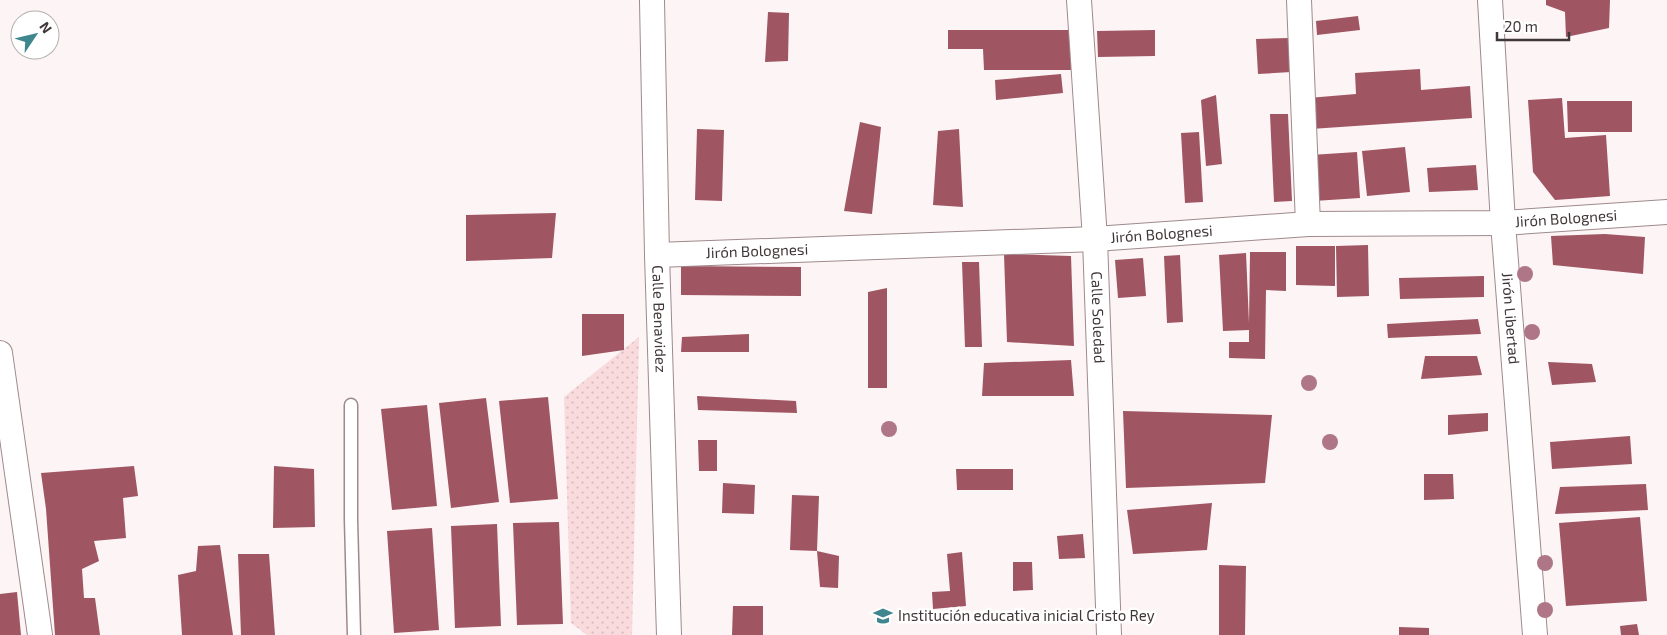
<svg xmlns="http://www.w3.org/2000/svg" width="1667" height="635" font-family="'Exo 2',sans-serif">
	<style>
		.grass { fill: url(#grass-dots) }
		.building { fill: #9f5562 }
		.lines { fill: none; stroke-linecap: round; stroke-linejoin: round }
		.service-casing { stroke: #9e8a8c; stroke-width: 15 }
		.minor-casing { stroke: #9e8a8c; stroke-width: 26 }
		.service { stroke: #fff; stroke-width: 12 }
		.minor { stroke: #fff; stroke-width: 24 }
		.tree { fill: #ae7687 }
		.labels { text-anchor: middle; stroke-width: 5; stroke-linejoin: round; paint-order: stroke }
		.street-label { font-size: 15px; fill: #403738; stroke: #fff }
		.poi-label { font-size: 15px; fill: #403738; stroke: #fff; text-anchor: start }
	</style>
	<defs>
		<pattern id="grass-dots" width="8" height="8" patternUnits="userSpaceOnUse" patternTransform="scale(1.25)"><rect width="8" height="8" fill="#f9dadd"/><path d="M2 2h.1M6 6h.1" fill="none" stroke="#d6bcbe" stroke-width="1.8" stroke-linecap="round"/></pattern>
	</defs>
	<rect width="100%" height="100%" fill="#fdf4f5"/>
	<path class="grass" d="M639,337L632,635H587L571,623L564,397Z"/>
	<path class="building" d="M1546,0H1610L1609,28L1566,37L1565,12L1546,5Z
		M768,12L789,13L788,61L765,62Z
		M1358,16L1360,30L1317,35L1316,21Z
		M948,30H1073V70H984L983,49H948Z
		M1155,30V56L1098,57L1097,31Z
		M1289,38L1291,72L1258,74L1256,39Z
		M1420,69L1421,90L1470,86L1472,118L1311,129L1308,98L1356,94L1355,73Z
		M1061,74L1063,93L996,100L995,80Z
		M1216,95L1222,164L1206,166L1201,100Z
		M1562,98L1565,138L1606,135L1610,196L1555,200L1533,172L1528,100Z
		M1567,101H1632V132H1568Z
		M1270,114H1288L1292,201L1274,202Z
		M860,122L881,127L872,214L844,211Z
		M697,129L724,130L722,201L695,200Z
		M959,129L963,207L933,205L938,131Z
		M1199,132L1203,202L1185,203L1181,133Z
		M1405,147L1410,192L1367,196L1362,151Z
		M1357,152L1360,198L1314,201L1311,155Z
		M1476,165L1478,190L1429,192L1427,168Z
		M556,213L552,258L466,261V215Z
		M1605,234L1645,237L1643,274L1553,265L1551,236Z
		M1368,245L1369,296L1337,297L1336,246Z
		M1296,246H1335V286L1296,285Z
		M1250,252H1286V291L1266,290L1265,359L1229,358V342H1249V330L1223,331L1219,255L1246,253L1249,323Z
		M1004,254L1071,256L1074,346L1007,342Z
		M1180,255L1183,322L1167,323L1164,256Z
		M1143,258L1146,296L1118,298L1115,260Z
		M962,262H979L982,347H965Z
		M681,266L801,267V296L681,295Z
		M1484,276V297L1400,299L1399,278Z
		M887,288V388H868V292Z
		M582,314H624V350L582,356Z
		M1478,319L1481,334L1388,338L1387,324Z
		M749,334V352H681L682,337Z
		M1425,356H1477L1482,375L1421,379Z
		M1071,360L1074,396H982L984,363Z
		M1548,362L1592,364L1596,382L1552,385Z
		M697,396L796,401L797,413L698,410Z
		M548,397L558,499L510,503L499,401Z
		M486,398L499,502L451,508L439,403Z
		M427,405L437,506L392,510L381,409Z
		M1123,411L1272,415L1265,483L1126,488Z
		M1488,413V431L1448,435V415Z
		M1630,436L1632,464L1552,469L1550,442Z
		M698,440H717V471H699Z
		M134,466L138,496L123,498L126,538L94,541L99,561L82,569L84,598H95L100,635H55L46,509L41,473Z
		M274,466L314,469L315,527L273,528Z
		M956,469H1013V490H957Z
		M1424,474H1453L1454,499L1424,500Z
		M723,483L755,485L754,514L722,513Z
		M1646,484L1648,510L1555,514L1560,487Z
		M792,495L819,496L817,551L839,556L838,588L820,587L817,551L790,550Z
		M1212,503L1207,550L1133,554L1127,510Z
		M1640,517L1647,601L1566,606L1559,523Z
		M559,522L563,624L517,625L513,523Z
		M497,524L501,626L455,628L451,526Z
		M432,528L439,630L394,633L387,531Z
		M1083,534L1085,558L1059,559L1057,536Z
		M220,545L233,635H182L178,575L196,571L198,546Z
		M962,552L966,606L933,609L932,592L950,591L947,554Z
		M238,554H269L275,635H241Z
		M1013,562H1032L1033,590L1013,591Z
		M1219,565L1246,566L1245,635H1219Z
		M17,592L21,635H0V594Z
		M733,606H763V635H732Z
		M1637,624L1639,635H1621L1620,626Z
		M1399,627L1429,628V635H1399Z"/>
	<g class="lines">
		<g class="service-casing">
			<path id="service" d="M351,405V519L354,635"/>
		</g>
		<g class="minor-casing">
			<g id="minor">
				<path id="s1" d="M1079,0L1095,239L1109,635"/>
				<path d="M1299,0L1308,224"/>
				<path id="s2" d="M1490,0L1503,223L1535,635"/>
				<path id="s3" d="M652,1L657,255L669,635"/>
				<path id="s4" d="M657,255L1095,239L1308,224L1503,223L1667,212"/>
				<path d="M0,353L40,635"/>
			</g>
		</g>
		<use href="#service" class="service"/>
		<use href="#minor" class="minor"/>
	</g>
	<g class="tree">
		<circle cx="1525" cy="274" r="8"/>
		<circle cx="1532" cy="332" r="8"/>
		<circle cx="1309" cy="383" r="8"/>
		<circle cx="889" cy="429" r="8"/>
		<circle cx="1330" cy="442" r="8"/>
		<circle cx="1545" cy="563" r="8"/>
		<circle cx="1545" cy="610" r="8"/>
	</g>
	<defs>
		<g id="school-bare" transform="scale(1.5)"><path d="M0-5L7-2L0 1L-7-2ZM-4 1L0 2.5L4 1V4Q0 6-4 4Z" fill="#3f868f" stroke="#fff" stroke-width="2.5" paint-order="stroke"/></g>
	</defs>
	<g fill-rule="evenodd">
		<use href="#school-bare" x="883" y="616"/>
	</g>
	<g class="labels">
		<g class="street-label">
			<text dy="5" stroke="none"><textPath href="#s4" startOffset="910">Jirón Bolognesi</textPath></text>
			<text dy="5" stroke="none"><textPath href="#s4" startOffset="505">Jirón Bolognesi</textPath></text>
			<text dy="5" stroke="none"><textPath href="#s4" startOffset="100">Jirón Bolognesi</textPath></text>
			<text dy="5" stroke="none"><textPath href="#s1" startOffset="318">Calle Soledad</textPath></text>
			<text dy="5" stroke="none"><textPath href="#s3" startOffset="318">Calle Benavidez</textPath></text>
			<text dy="5" stroke="none"><textPath href="#s2" startOffset="319">Jirón Libertad</textPath></text>
		</g>
		<g class="poi-label">
			<text x="898" y="621">Institución educativa inicial Cristo Rey</text>
		</g>
	</g>
	<g transform="translate(35 35) rotate(55)"><circle r="24" fill="#ffffff" stroke="#b3afaf"/>
	<path d="M0-4L9 19L0 12L-9 19Z" fill="#3f868f"/>
	<text y="-8" font-size="14" font-weight="bold" text-anchor="middle" fill="#403738">N</text>
	</g>
	<path d="M1497 32v8h72v-8" fill="none" stroke="#403738" stroke-width="2.5"/>
	<text x="1504" y="32" font-size="15" fill="#403738" stroke="#ffffff" stroke-width="4" paint-order="stroke">20 m</text>
</svg>
